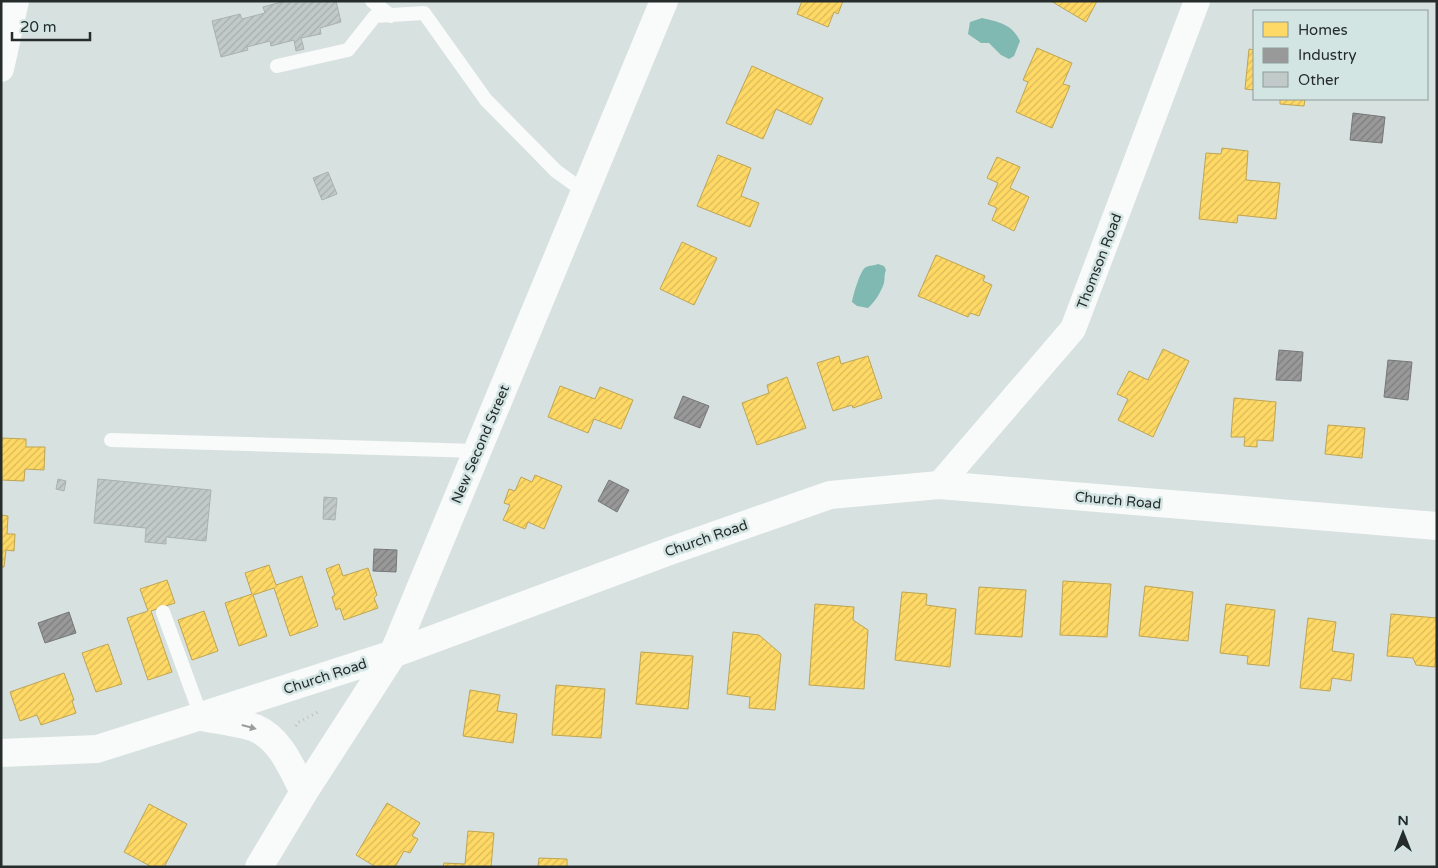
<svg xmlns="http://www.w3.org/2000/svg" width="1438" height="868" font-family="'Varela Round',sans-serif">
	<style>
		.water { fill: #7fb9b2 }
		.homes { fill: url(#homes-hatch); stroke: #bea554 }
		.industry { fill: url(#industry-hatch); stroke: #767878 }
		.building { fill: url(#building-hatch); stroke: #aab2b0 }
		.lines { fill: none; stroke-linecap: round; stroke-linejoin: round }
		.path { stroke: #bdc1c0; stroke-width: 3; stroke-dasharray: 1 4; stroke-linecap: butt }
		.service { stroke: #f9fafa; stroke-width: 14 }
		.minor { stroke: #f9fafa; stroke-width: 26 }
		.tertiary { stroke: #f9fafa; stroke-width: 28 }
		.oneway { fill: #9a9d9d }
		.labels { text-anchor: middle; stroke-width: 5; stroke-linejoin: round; paint-order: stroke }
		.street-label { font-size: 14px; fill: #252c2b; stroke: #d3e5e2 }
	</style>
	<defs>
		<pattern id="homes-hatch" width="6" height="6" patternUnits="userSpaceOnUse" patternTransform="scale(1.25)"><rect width="6" height="6" fill="#ffd966"/><path d="M-1 1l2-2M0 6l6-6M5 7l2-2" fill="none" stroke="#daba59"/></pattern>
		<pattern id="industry-hatch" width="6" height="6" patternUnits="userSpaceOnUse" patternTransform="scale(1.25)"><rect width="6" height="6" fill="#999"/><path d="M-1 1l2-2M0 6l6-6M5 7l2-2" fill="none" stroke="#7d7d7d"/></pattern>
		<pattern id="building-hatch" width="6" height="6" patternUnits="userSpaceOnUse" patternTransform="scale(1.25)"><rect width="6" height="6" fill="#c2cac9"/><path d="M-1 1l2-2M0 6l6-6M5 7l2-2" fill="none" stroke="#a7aead"/></pattern>
	</defs>
	<rect width="100%" height="100%" fill="#d7e1df"/>
	<path class="water" d="M982,18C999,22 1012,24 1020,41L1014,56L1009,59L1001,55L989,43H981L968,34L970,22Z
		M878,264L884,266L886,270C884,275 885,278 884,283C881,292 875,302 868,308L857,306L852,302C853,296 860,270 866,267C870,265 874,266 878,264Z"/>
	<path class="homes" d="M802,1H843L838,14L834,12L828,27L797,14Z
		M1051,1H1097L1086,22Z
		M1037,48L1072,63L1063,84L1070,86L1052,128L1016,112L1028,82L1023,80Z
		M1249,49L1254,50V90L1245,89Z
		M752,66L823,98L811,125L776,109L763,139L726,123Z
		M1280,99H1305L1304,106L1280,104Z
		M1222,148L1248,151L1246,180L1280,183L1276,219L1238,215L1237,223L1199,219L1206,153L1221,154Z
		M718,155L751,168L741,196L759,203L750,227L697,206Z
		M997,157L1020,167L1010,188L1029,197L1014,231L992,220L997,208L988,204L998,183L987,178Z
		M682,242L717,258L694,305L660,289Z
		M936,255L985,276L983,281L992,285L979,316L970,313L968,317L918,296Z
		M1163,349L1189,361L1153,437L1118,420L1128,399L1117,394L1129,371L1148,380Z
		M839,356L841,364L868,356L882,398L853,408L852,405L833,411L817,363Z
		M787,377L806,428L757,445L742,403L769,393L767,385Z
		M560,386L595,399L600,387L633,400L621,429L594,419L588,433L548,417Z
		M1234,398L1276,402L1273,441L1257,440V447L1244,446L1245,437H1231Z
		M1328,425L1365,428L1362,458L1325,454Z
		M1,438L26,439V447H45L44,470L25,469L24,481L1,480Z
		M535,475L562,486L544,529L528,522L525,529L503,520L510,505L504,503L509,489L515,491L521,477L532,482Z
		M1,515L8,516L7,534H15L14,551L6,550L4,567H1Z
		M339,564L343,576L368,568L377,595L374,598L378,608L344,620L340,608L336,610L332,597L335,595L326,569Z
		M269,565L276,585L302,576L318,626L290,636L274,588L253,595L267,636L239,646L225,603L252,594L245,573Z
		M167,580L175,603L151,611L172,672L148,680L127,618L148,611L140,589Z
		M1063,581L1111,584L1107,637L1060,635Z
		M1145,586L1193,592L1188,641L1139,636Z
		M979,587L1026,590L1022,637L975,634Z
		M902,592L927,594L926,605L956,609L950,667L895,660Z
		M815,604L854,607L853,620L868,630L864,689L809,685Z
		M1226,604L1275,610L1269,666L1247,664L1248,656L1220,653Z
		M204,611L218,651L192,660L178,620Z
		M1391,614L1437,618L1435,667L1416,665L1413,658L1387,656Z
		M1308,618L1336,622L1332,651L1354,654L1351,681L1332,678L1330,691L1300,688Z
		M733,632L759,635L781,654L775,710L749,708L750,697L727,694Z
		M108,644L122,684L96,692L82,653Z
		M641,652L693,656L688,709L636,704Z
		M64,673L74,700L72,701L76,713L41,725L37,715L20,721L10,692Z
		M556,685L605,689L601,738L552,735Z
		M470,690L500,695L497,711L517,714L513,743L463,736Z
		M387,803L420,823L412,836L418,839L410,853L404,851L395,867H376L356,855Z
		M149,804L187,824L164,867H152L124,852Z
		M468,831L494,833L491,867H443L444,863L465,864Z
		M539,858L567,859V867H538Z"/>
	<path class="industry" d="M1353,113L1385,117L1382,143L1350,140Z
		M1279,350L1303,352L1301,381L1276,380Z
		M1388,360L1412,362L1408,400L1384,397Z
		M683,396L709,406L700,428L674,418Z
		M609,480L629,490L617,512L598,501Z
		M374,549L397,550L396,572L373,571Z
		M69,612L76,633L45,643L38,623Z"/>
	<path class="building" d="M285,1H336L341,22L320,28L321,34L301,38L304,49L296,51L294,40L271,46L270,41L247,47L248,50L221,57L212,21L240,14L242,19L265,13L263,7Z
		M328,172L337,194L322,200L313,178Z
		M58,479L66,481L64,491L56,489Z
		M98,479L211,490L206,541L166,537V544L145,542L146,528L94,523Z
		M324,497L337,498L335,520L323,519Z"/>
	<g class="lines">
		<path class="path" d="M296,726L297,723L318,712"/>
		<path class="service" d="M372,1L391,16
			M277,66L348,50L375,16L424,13L486,100L556,171L585,192
			M111,440L477,451
			M163,612L201,716"/>
		<path class="minor" d="M1,69L16,1
			M939,485L1073,329L1197,1"/>
		<path class="tertiary" d="M202,717C217,720 242,723 255,728C281,739 292,769 304,792
			M1,753L97,749L201,716L393,654L670,551L830,495L939,485L1437,526
			M259,867L304,792L393,654L664,1"/>
	</g>
	<defs><path id="oneway-solid" d="M-6-.8H1V-3.2L6.5 0L1 3.2V.8H-6Z" transform="scale(1.25)"/></defs>
	<use class="oneway" href="#oneway-solid" transform="translate(249 727) rotate(15)"/>
	<g class="labels">
		<g class="street-label">
			<text transform="translate(1099 261) rotate(-69)" y="5">Thomson Road</text>
			<text transform="translate(480 444) rotate(-67)" y="5">New Second Street</text>
			<text transform="translate(1118 500) rotate(5)" y="5">Church Road</text>
			<text transform="translate(706 538) rotate(-19)" y="5">Church Road</text>
			<text transform="translate(325 676) rotate(-18)" y="5">Church Road</text>
		</g>
	</g>
	<rect width="1438" height="868" fill="none" stroke="#252c2b" stroke-width="5"/>
	<rect x="1253" y="10" width="175" height="90" fill="#d3e5e2" stroke="#8d9b99"/>
	<rect x="1263" y="22" width="25" height="15" fill="#ffd966" stroke="#8d9b99"/>
	<text x="1298" y="35" font-size="15" fill="#252c2b">Homes</text>
	<rect x="1263" y="48" width="25" height="15" fill="#999999" stroke="#8d9b99"/>
	<text x="1298" y="60" font-size="15" fill="#252c2b">Industry</text>
	<rect x="1263" y="72" width="25" height="15" fill="#c2cac9" stroke="#8d9b99"/>
	<text x="1298" y="85" font-size="15" fill="#252c2b">Other</text>
	<g transform="translate(1403 833)" stroke="#d3e5e2" stroke-width="4" paint-order="stroke">
	<path d="M0-4L9 19L0 12L-9 19Z" fill="#252c2b"/>
	<text y="-8" font-size="14" font-weight="bold" text-anchor="middle" fill="#252c2b">N</text>
	</g>
	<path d="M12 32v8h78v-8" fill="none" stroke="#252c2b" stroke-width="2.5"/>
	<text x="20" y="32" font-size="15" fill="#252c2b" stroke="#d3e5e2" stroke-width="4" paint-order="stroke">20 m</text>
</svg>
